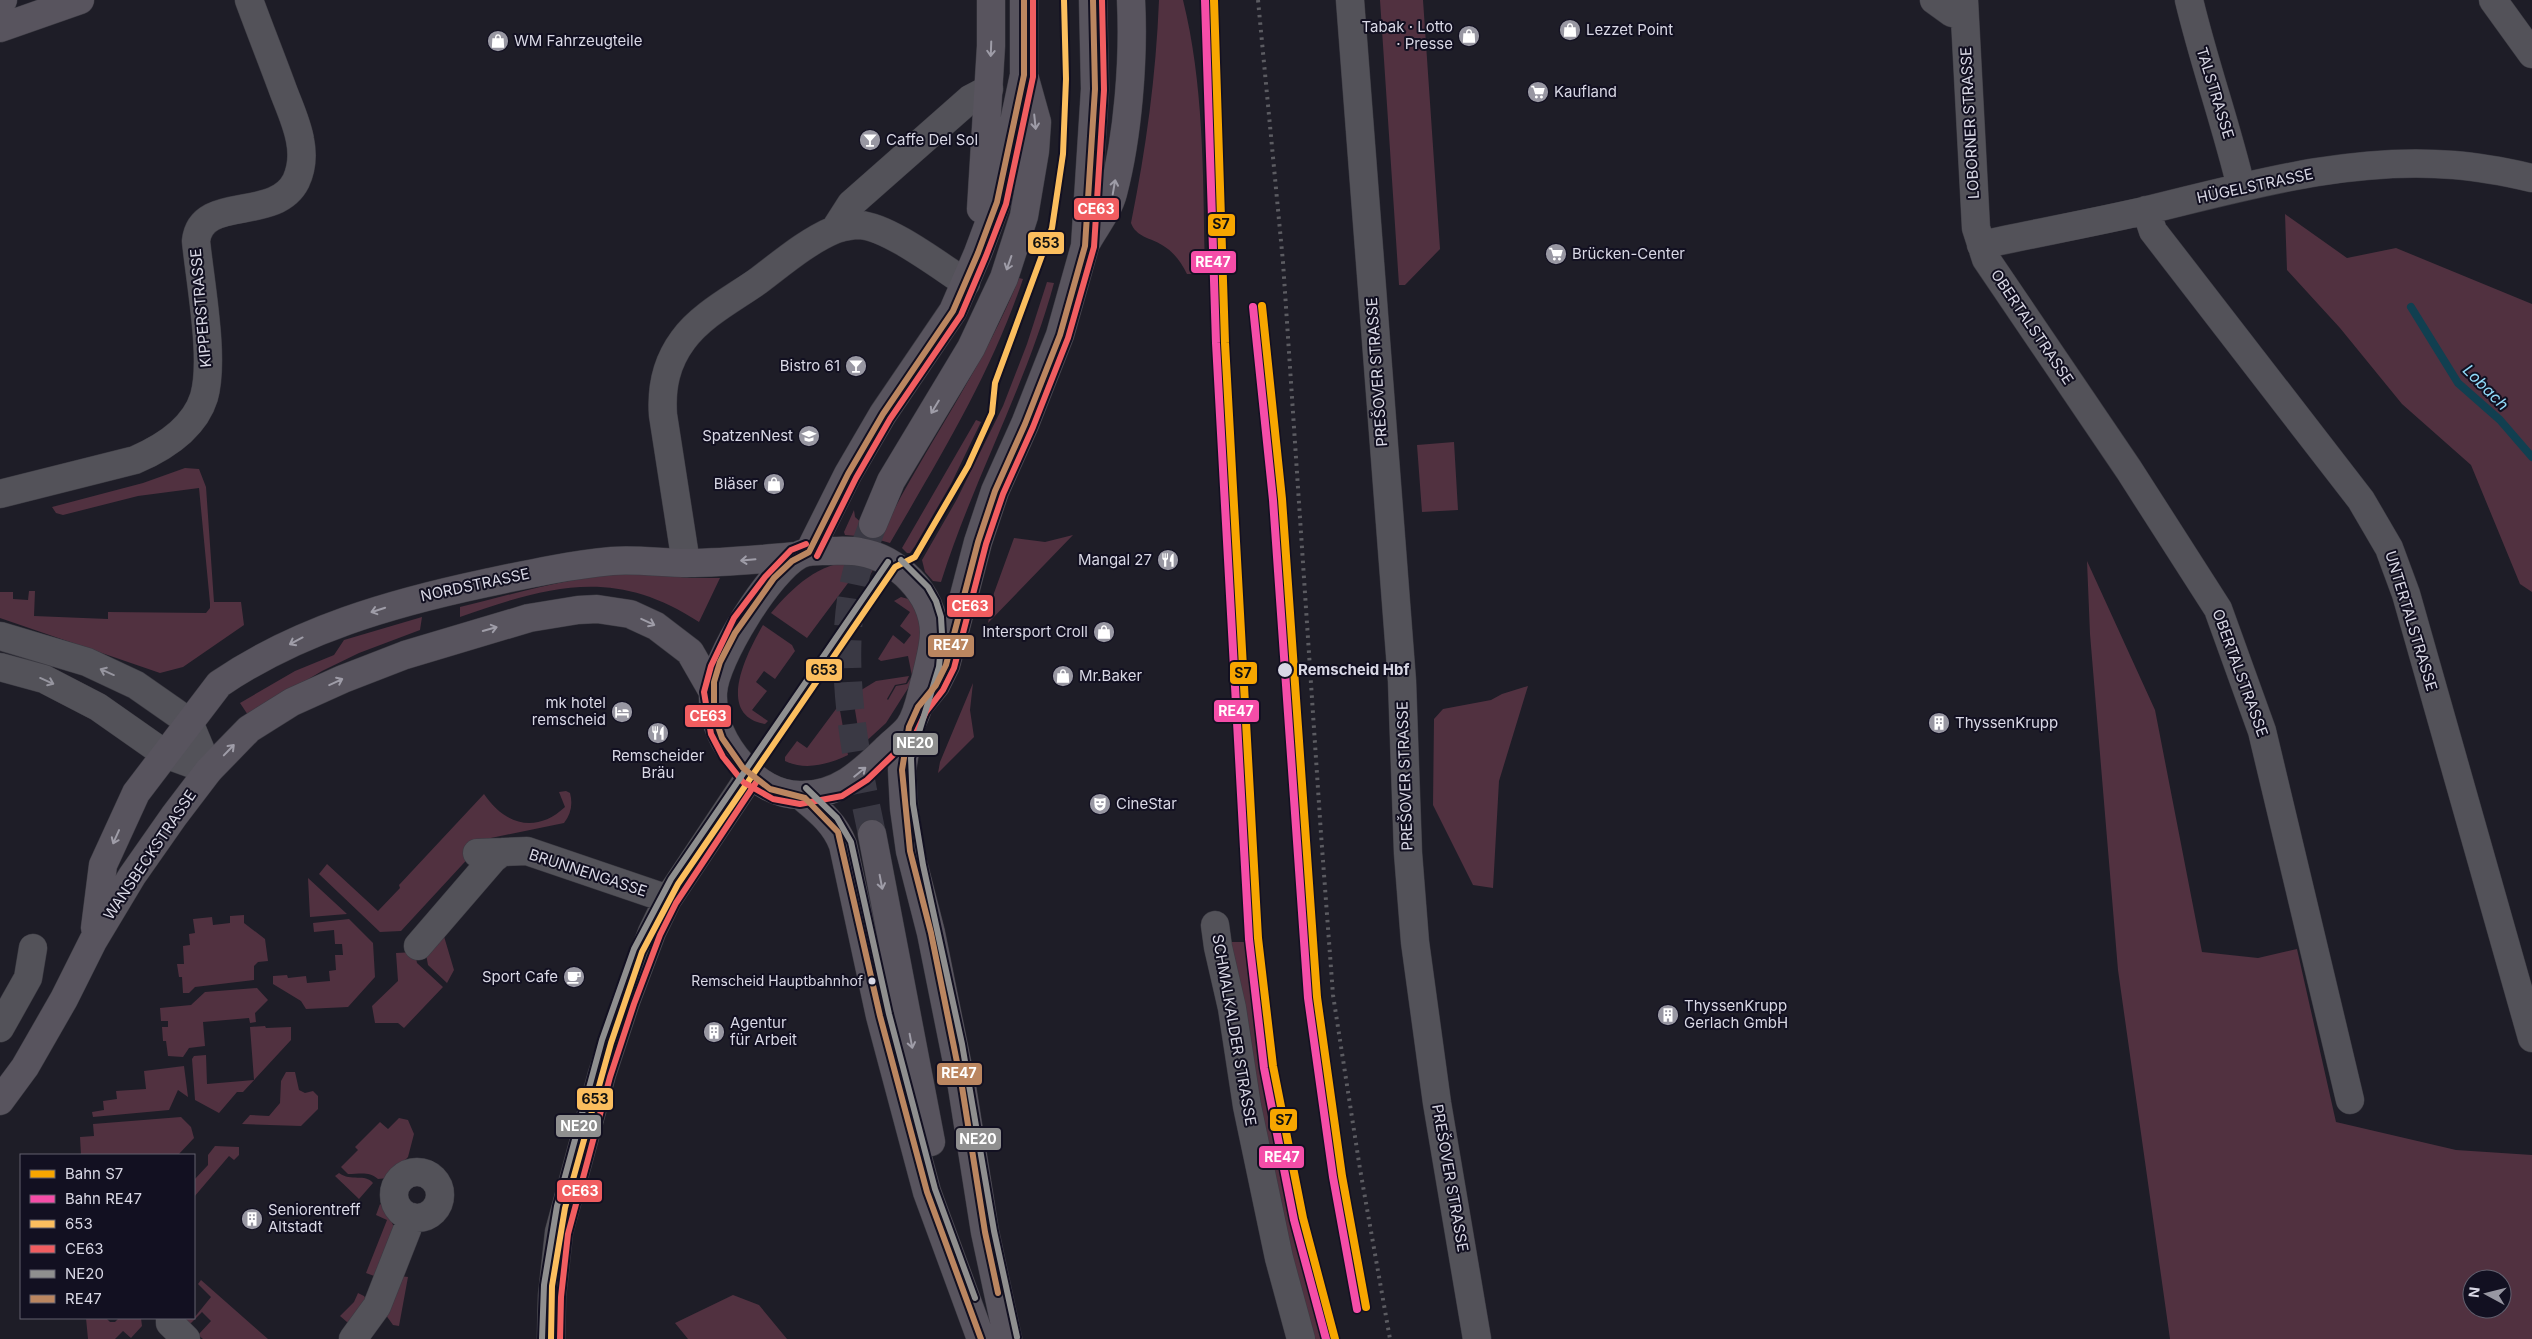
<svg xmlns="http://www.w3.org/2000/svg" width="2532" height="1339" font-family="Inter,sans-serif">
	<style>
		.green { fill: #513140; fill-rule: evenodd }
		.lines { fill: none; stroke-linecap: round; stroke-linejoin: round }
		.stream { stroke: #113f50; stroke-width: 8 }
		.major-tunnel { stroke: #3a3944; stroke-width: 28; stroke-dasharray: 28 14; stroke-linecap: butt }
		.minor-casing { stroke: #3b3a42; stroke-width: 29 }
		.major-casing { stroke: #3b3a42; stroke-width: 29 }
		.minor { stroke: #535259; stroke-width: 28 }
		.major { stroke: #58545e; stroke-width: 28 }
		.rail { stroke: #5c5c62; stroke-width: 4; stroke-dasharray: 2.5 5; stroke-linecap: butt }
		.bus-1-casing { stroke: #121021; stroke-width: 10 }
		.bus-2-casing { stroke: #121021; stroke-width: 10 }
		.bus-3-casing { stroke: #121021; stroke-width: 10 }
		.bus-4-casing { stroke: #121021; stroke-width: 10 }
		.bus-1 { stroke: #fbbe5e; stroke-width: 6 }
		.bus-2 { stroke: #f15d60; stroke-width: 6 }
		.bus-3 { stroke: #8f8f8f; stroke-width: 6 }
		.bus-4 { stroke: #bb8660; stroke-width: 6 }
		.rail-1-casing { stroke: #121021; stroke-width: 11 }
		.rail-2-casing { stroke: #121021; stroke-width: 11 }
		.rail-1 { stroke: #f7a600; stroke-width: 8 }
		.rail-2 { stroke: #f54da8; stroke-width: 8 }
		.oneway { stroke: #9f9da8 }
		.oneway2 { stroke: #96959f }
		.stop-dot { fill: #d9d8e5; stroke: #121021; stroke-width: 2 }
		.labels { text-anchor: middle; stroke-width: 4; stroke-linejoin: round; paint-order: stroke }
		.bus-label { font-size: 14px; fill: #d9d8e5; stroke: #121021; text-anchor: end }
		.poi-label { font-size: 15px; fill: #d9d8e5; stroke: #121021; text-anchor: start }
		.street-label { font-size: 15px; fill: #d9d8e5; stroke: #121021 }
		.stop-label { font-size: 15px; font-weight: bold; fill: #d9d8e5; stroke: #121021; text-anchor: start }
		.water-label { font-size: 16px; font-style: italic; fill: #91daf8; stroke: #121021 }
		.line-badge { stroke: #121021; stroke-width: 2 }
		.badge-label { font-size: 14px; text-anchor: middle; font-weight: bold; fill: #fff }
		.pale-badge-label { font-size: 14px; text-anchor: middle; font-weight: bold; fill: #111 }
	</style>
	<rect width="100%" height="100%" fill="#1e1d27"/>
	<path class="green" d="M1159,0H1183C1205,89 1203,183 1205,274H1187C1181,262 1174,252 1162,245C1151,238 1136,237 1131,223C1146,149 1156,76 1159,0Z
		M1380,0H1423L1440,249L1405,285H1399Z
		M2285,214L2347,258L2396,248L2532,304V592L2520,584L2471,465L2402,404L2340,328L2287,270Z
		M1019,278L1023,279C991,374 940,457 890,543L869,537L845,535L844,532L854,510L855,517L865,526L886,525C929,441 984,366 1019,278Z
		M1047,282L1054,283C1026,386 973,480 941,582L933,581L925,572L922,560L957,499L1003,406L1027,344Z
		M976,420L981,422L951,484L915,546L910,553H907L902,548Z
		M1454,442L1458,510L1422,512L1417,445Z
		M185,468L199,469L206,487L214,602H241L244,625L183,667L160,673L0,618V592H13V599L28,600L29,591H35L34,616L108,619V612L206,613L210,608V603L199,488L138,496L63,515L56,513L52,507L143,483Z
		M1073,535L988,623L994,593L1014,538L1045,542Z
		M855,561L873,570L866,582L854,575L807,638L771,613C794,586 818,563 855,561Z
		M2087,561L2155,710L2202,952L2258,958L2297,949L2336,1122L2456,1150L2532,1155V1339H2170L2118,970L2090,634ZM2472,1279H2502V1309H2472Z
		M634,573L692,578H720L699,622C614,566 549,586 460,617V607C518,593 575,575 634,573Z
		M901,597L912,600L923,627L912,682L886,723L861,746L855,710L858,692L876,681L909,676L906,683L895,685L887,699L888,700L896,686L907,684L912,676L908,656L881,661L878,659L893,635L904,644L911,635L900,626L910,612L894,601Z
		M422,617L420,630L359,653L322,671L248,715L240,703L295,671L334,655L344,640Z
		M763,625L792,645L795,651L775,679L764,671L756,682L767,691L752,710L768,721L765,724C714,715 748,651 763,625Z
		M973,683L970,710L974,737L938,773L940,762Z
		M1528,686L1499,781L1493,888L1473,885L1433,805L1434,719L1443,709L1491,700L1502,694Z
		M839,705L848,755C829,764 806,771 785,761V757L797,741L807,748Z
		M566,791L570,793C573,804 571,814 564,823L486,839L401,931L380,932L319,874L327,864L378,911L400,888L399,885L484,794C505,825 536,834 565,807L559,792Z
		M308,878L347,914L310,917Z
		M244,915V923L265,939L268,961L258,962L254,966V980L195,987L189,993H183L182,977H179L177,964H184L183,946L190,945L189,934L195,933L193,919L212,917L213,925L230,923V916Z
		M349,919L373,943L375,977L348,1007L306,1009L301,1001L273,984V976L287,975L288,978L306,976L307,983L330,981L329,971L336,970L335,955H343L342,944H335L334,930L314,932L313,923Z
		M443,933L454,970L447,983L428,965L425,949Z
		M1231,942H1247L1270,1109L1296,1228L1326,1339H1312L1282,1222L1230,946Z
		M415,952L417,963L443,987L404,1028L398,1023H375L372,1006L398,981L396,953Z
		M257,988L268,1000L255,1013L256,1022L250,1023L249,1018L203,1022L205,1046L189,1048L183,1057L168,1056L166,1041H163L162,1027H168V1021H161L160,1008L191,1005L205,992Z
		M265,1026L266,1028L291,1027V1040L243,1092H237L219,1113L195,1100L192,1059L194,1056L206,1055L207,1084L254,1080L250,1027Z
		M184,1066L188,1097L178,1090L169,1110L93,1117L92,1112L104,1110L103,1101L117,1099L116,1091L146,1089L144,1071Z
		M286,1072H295L299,1090L305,1093L313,1091L318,1096V1109L301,1126L242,1124L250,1115L269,1116L280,1103L281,1081Z
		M181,1117L191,1127L194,1138L178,1155H81L80,1137L94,1136L93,1124Z
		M399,1118L408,1120L414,1134L408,1157L388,1178L378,1179C369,1171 360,1174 348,1174L341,1167L358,1150L355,1147L380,1122L388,1129Z
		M215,1146L239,1147V1155L234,1160L229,1156L194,1197V1180L208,1165V1155Z
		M339,1173C351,1182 365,1173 373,1183L359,1199L335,1176Z
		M380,1204L386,1208L398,1237L377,1277L366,1273L387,1220L376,1215Z
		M400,1276L408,1277L399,1326L393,1325L383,1311Z
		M201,1280L268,1339H203L198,1335L211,1321L202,1312L189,1325L180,1318H194L211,1297L198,1284Z
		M358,1293L364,1296L367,1301L356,1321L347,1322L340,1316L354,1302Z
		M733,1295L759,1305L787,1339H688L675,1323Z
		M86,1318H106L110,1322H115L119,1318H141L142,1326L131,1338L123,1331L115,1339H88Z"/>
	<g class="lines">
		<path class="stream" d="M2411,307L2458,383L2500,420L2532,457"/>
		<path class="major-tunnel" d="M872,834C855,754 839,674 852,593C856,569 865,546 873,524"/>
		<g class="minor-casing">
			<path id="minor" d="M1350,0L1402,681L1408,853L1415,942L1437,1103L1477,1339
				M1934,0L1952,13L1964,14
				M1964,0L1976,228L1986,259L2129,470L2218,609L2262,731L2350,1100
				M2189,0C2204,63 2226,124 2241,187
				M2493,0L2532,54
				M2146,210L2153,231L2361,500L2389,548L2406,594L2532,1038
				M835,229L851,204L970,99L989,89
				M1981,245C2036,233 2092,223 2148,210C2247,186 2350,156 2454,165C2480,167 2506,172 2532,178
				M0,494L135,460C163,448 194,429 204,397C215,359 200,282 196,241C201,194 275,223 296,181C302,168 303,155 300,140C297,123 289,106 283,90C272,60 260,30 249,0
				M686,563L663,415C661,387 666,363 683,340C701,315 734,298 758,281C782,263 806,242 834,230C840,227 853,225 860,225C889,227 941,267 966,283
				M0,636L87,662L136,685L189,722L209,770
				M0,667L44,679L98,707L165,754L209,770
				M477,853L527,851L668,899
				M1215,925L1218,947L1232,1008L1247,1106L1279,1258L1301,1339
				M418,946L493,859L502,852
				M0,1028L28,978L33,948
				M394 1195a23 23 0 1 1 46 0a23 23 0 1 1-46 0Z
				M170,1318V1323L186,1339
				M353,1339L377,1306L412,1217
				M551,1339L552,1296L559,1232L602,1074L626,1001L652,932L668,899L750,776"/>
		</g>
		<g class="major-casing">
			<path id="major" d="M0,1L3,0
				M0,28L80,0
				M981,209L991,46V0
				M1088,240C1096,226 1109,209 1113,193C1128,136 1134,59 1131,0
				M873,524L891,481L971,348L1004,278L1024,216L1035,151L1037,122L1025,79
				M829,551C839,551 850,550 860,552C897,558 933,593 934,632C934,647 929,663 926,677C921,693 919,713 909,727C903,735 894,741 887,748C862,772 838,796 800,795C777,795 756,782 742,765C724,745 712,721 713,693C714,660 770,570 799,555C808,550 820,551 829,551Z
				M809,552L848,474L883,414L953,311L978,253L997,202L1024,75V0
				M918,707L936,685L946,665L978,542L995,491L1025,424L1060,335L1085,246L1095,89L1093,0
				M909,727L902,770L904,808L910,851L931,933L962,1087L985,1232L1008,1339
				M800,795C818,810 835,823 843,845L880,1016L927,1192L981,1339
				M872,834L931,1142
				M95,928L103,865L136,793L219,684C298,630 392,603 486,583C528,574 569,565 612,561C637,559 663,563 688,563C724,563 761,559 797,556
				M0,1101L25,1067L64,999L93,941L132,876L174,816L209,770L249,729L292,702L343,679L405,655L529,618L578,610L597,609L630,614L656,626L690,652L713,692"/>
		</g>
		<use href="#minor" class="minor"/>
		<use href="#major" class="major"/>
		<path class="rail" d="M1258,0L1283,262L1321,834L1333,995L1360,1169L1390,1339"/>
		<g class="bus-1-casing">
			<path id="bus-1" d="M551,1339L552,1286L565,1208L611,1043L642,952L678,884L895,567L915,557L968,466L992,413L995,383L1052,228L1063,154L1066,79L1064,0"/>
		</g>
		<g class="bus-2-casing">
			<path id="bus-2" d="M806,544L791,550L765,577L734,618L711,666L704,692L711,734L723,757L743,782L773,799L800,804L842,796L867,780L916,733L926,712L943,690L954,668L986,544L1003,494L1033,427L1068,338L1094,247L1104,90L1102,0
				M817,556L856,478L890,419L961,315L986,256L1006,204L1033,77V0
				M560,1339L561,1297L568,1234L610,1077L634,1004L660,935L676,903L757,781"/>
		</g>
		<g class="bus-3-casing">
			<path id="bus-3" d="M901,560L928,587L936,601L941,617L942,634L939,667L911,758L913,804L923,865L962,1044L994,1231L1017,1337
				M806,788L837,818L851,842L889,1014L935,1189L975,1298
				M542,1339L544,1285L557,1206L602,1040L634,949L671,879L888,562"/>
		</g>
		<g class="bus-4-casing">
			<path id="bus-4" d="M998,1293L985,1232L962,1087L931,933L910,851L902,770L909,727L918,707L936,685L946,665L978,542L995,491L1025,424L1060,335L1085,246L1095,89L1093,0
				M981,1339L927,1192L880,1016L838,832L805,798L770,789L743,768L722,738L714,715V682L720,662L735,633L774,578L792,561L809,552L848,474L883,414L953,311L978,253L997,202L1024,75V0"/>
		</g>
		<use href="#bus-1" class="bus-1"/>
		<use href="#bus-2" class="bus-2"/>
		<use href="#bus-3" class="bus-3"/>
		<use href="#bus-4" class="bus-4"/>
		<g class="rail-1-casing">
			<path id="rail-1" d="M1214,0L1225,343L1258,938L1273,1066L1303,1218L1335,1339
				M1262,306L1282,499L1317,997L1342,1176L1366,1307"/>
		</g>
		<g class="rail-2-casing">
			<path id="rail-2" d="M1205,0L1216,343L1249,939L1264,1068L1294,1220L1326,1339
				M1253,307L1273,500L1308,998L1333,1177L1357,1309"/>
		</g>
		<use href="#rail-1" class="rail-1"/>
		<use href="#rail-2" class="rail-2"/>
	</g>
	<defs><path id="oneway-shaft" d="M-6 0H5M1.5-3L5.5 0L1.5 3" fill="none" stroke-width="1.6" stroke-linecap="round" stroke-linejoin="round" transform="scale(1.25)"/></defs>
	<g class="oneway">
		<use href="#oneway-shaft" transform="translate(991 49) rotate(92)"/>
		<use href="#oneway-shaft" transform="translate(1035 122) rotate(84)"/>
		<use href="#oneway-shaft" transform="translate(1114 187) rotate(-80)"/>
		<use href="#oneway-shaft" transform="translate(1009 263) rotate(109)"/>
		<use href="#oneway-shaft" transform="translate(935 407) rotate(121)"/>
		<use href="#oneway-shaft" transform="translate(748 560) rotate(175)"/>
		<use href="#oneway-shaft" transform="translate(378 610) rotate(162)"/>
		<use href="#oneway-shaft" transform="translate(648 622) rotate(25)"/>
		<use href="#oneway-shaft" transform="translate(490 629) rotate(-16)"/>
		<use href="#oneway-shaft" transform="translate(296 641) rotate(152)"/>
		<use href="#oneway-shaft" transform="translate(336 682) rotate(-25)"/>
		<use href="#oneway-shaft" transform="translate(229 750) rotate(-46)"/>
		<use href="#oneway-shaft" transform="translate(860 772) rotate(-39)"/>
		<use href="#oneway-shaft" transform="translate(116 837) rotate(114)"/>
		<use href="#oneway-shaft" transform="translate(881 882) rotate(79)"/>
		<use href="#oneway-shaft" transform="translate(911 1041) rotate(79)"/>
	</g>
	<g class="oneway2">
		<use href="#oneway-shaft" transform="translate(107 672) rotate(-156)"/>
		<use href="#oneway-shaft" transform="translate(47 681) rotate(24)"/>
	</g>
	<defs>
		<g id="shop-disc" transform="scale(1.125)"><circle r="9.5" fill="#9897a2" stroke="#121021"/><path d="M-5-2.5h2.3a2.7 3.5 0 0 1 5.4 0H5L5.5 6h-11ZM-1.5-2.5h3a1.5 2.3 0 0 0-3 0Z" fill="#fff"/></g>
		<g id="supermarket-disc" transform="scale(1.125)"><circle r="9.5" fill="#9897a2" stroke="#121021"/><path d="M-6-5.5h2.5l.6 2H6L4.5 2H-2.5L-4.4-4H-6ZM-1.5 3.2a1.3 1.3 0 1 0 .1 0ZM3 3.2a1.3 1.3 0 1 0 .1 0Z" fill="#fff"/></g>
		<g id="bar-disc" transform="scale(1.125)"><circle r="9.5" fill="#9897a2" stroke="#121021"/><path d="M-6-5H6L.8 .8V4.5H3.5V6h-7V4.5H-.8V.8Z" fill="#fff"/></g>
		<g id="school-disc" transform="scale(1.125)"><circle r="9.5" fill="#9897a2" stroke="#121021"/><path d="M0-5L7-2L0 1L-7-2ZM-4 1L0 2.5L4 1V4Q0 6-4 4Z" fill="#fff"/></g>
		<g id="restaurant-disc" transform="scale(1.125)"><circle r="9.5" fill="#9897a2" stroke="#121021"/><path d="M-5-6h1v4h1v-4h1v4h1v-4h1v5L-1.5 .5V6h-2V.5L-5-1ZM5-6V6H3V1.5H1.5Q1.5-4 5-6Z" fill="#fff"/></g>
		<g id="hotel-disc" transform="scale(1.125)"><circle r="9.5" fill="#9897a2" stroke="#121021"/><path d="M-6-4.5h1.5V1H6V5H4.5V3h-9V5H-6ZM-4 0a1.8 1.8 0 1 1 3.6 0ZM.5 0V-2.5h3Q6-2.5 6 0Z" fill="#fff"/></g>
		<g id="building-disc" transform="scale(1.125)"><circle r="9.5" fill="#9897a2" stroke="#121021"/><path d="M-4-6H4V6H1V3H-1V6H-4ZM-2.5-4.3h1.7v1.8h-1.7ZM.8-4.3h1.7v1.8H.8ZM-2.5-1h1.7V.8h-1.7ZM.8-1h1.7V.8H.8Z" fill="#fff"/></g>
		<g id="theatre-disc" transform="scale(1.125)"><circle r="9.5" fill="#9897a2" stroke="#121021"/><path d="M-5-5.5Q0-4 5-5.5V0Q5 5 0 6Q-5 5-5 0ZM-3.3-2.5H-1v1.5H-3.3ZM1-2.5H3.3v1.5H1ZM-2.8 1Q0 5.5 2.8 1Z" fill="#fff"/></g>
		<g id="cafe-disc" transform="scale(1.125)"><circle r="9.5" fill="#9897a2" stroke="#121021"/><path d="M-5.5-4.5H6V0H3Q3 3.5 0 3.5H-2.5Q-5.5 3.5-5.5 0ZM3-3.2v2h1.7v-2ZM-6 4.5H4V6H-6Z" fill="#fff"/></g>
	</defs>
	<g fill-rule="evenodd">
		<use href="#shop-disc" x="1570" y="30"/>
		<use href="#shop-disc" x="1469" y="36"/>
		<use href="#shop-disc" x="498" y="41"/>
		<use href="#supermarket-disc" x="1538" y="92"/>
		<use href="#bar-disc" x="870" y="140"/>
		<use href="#supermarket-disc" x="1556" y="254"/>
		<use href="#bar-disc" x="856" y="366"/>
		<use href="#school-disc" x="809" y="436"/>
		<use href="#shop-disc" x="774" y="484"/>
		<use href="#restaurant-disc" x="1168" y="560"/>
		<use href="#shop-disc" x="1104" y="632"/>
		<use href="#shop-disc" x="1063" y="676"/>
		<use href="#hotel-disc" x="622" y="712"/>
		<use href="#building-disc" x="1939" y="723"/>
		<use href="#restaurant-disc" x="658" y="733"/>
		<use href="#theatre-disc" x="1100" y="804"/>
		<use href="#cafe-disc" x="574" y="977"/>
		<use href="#building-disc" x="1668" y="1015"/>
		<use href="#building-disc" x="714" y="1032"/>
		<use href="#building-disc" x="252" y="1219"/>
	</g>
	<g class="stop-dot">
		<circle cx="1285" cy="670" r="8"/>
		<circle cx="872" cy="981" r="4.5"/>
	</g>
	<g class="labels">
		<g class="bus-label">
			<text x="863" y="986">Remscheid Hauptbahnhof</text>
		</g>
		<g class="poi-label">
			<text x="1453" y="32" text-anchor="end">Tabak · Lotto<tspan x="1453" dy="17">· Presse</tspan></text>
			<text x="1586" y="35">Lezzet Point</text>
			<text x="514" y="46">WM Fahrzeugteile</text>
			<text x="1554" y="97">Kaufland</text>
			<text x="886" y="145">Caffe Del Sol</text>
			<text x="1572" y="259">Brücken-Center</text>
			<text x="840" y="371" text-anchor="end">Bistro 61</text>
			<text x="793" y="441" text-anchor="end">SpatzenNest</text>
			<text x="758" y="489" text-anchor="end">Bläser</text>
			<text x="1152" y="565" text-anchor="end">Mangal 27</text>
			<text x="1088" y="637" text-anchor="end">Intersport Croll</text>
			<text x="1079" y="681">Mr.Baker</text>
			<text x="606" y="708" text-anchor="end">mk hotel<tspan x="606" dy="17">remscheid</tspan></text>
			<text x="1955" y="728">ThyssenKrupp</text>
			<text x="658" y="761" text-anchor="middle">Remscheider<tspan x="658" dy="17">Bräu</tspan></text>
			<text x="1116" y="809">CineStar</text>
			<text x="558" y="982" text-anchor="end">Sport Cafe</text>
			<text x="1684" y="1011">ThyssenKrupp<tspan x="1684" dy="17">Gerlach GmbH</tspan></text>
			<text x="730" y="1028">Agentur<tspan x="730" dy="17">für Arbeit</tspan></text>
			<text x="268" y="1215">Seniorentreff<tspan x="268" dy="17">Altstadt</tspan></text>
		</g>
		<g class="street-label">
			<text transform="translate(2215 93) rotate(73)" y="5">TALSTRASSE</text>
			<text transform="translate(1970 123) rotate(-93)" y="5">LOBORNER STRASSE</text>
			<text transform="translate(2255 186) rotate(-12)" y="5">HÜGELSTRASSE</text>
			<text transform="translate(201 308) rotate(-95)" y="5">KIPPERSTRASSE</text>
			<text transform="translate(2032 327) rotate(56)" y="5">OBERTALSTRASSE</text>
			<text transform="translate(1377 372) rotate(-94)" y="5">PREŠOVER STRASSE</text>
			<text transform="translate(475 585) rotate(-12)" y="5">NORDSTRASSE</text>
			<text transform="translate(2411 621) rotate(73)" y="5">UNTERTALSTRASSE</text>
			<text transform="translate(2240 673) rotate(70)" y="5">OBERTALSTRASSE</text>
			<text transform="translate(1405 776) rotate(-92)" y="5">PREŠOVER STRASSE</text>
			<text transform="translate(150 855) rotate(-56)" y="5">WANSBECKSTRASSE</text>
			<text transform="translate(588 873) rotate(18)" y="5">BRUNNENGASSE</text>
			<text transform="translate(1234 1030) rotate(80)" y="5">SCHMALKALDER STRASSE</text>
			<text transform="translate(1450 1178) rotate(80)" y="5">PREŠOVER STRASSE</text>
		</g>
		<g class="stop-label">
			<text x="1298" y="675">Remscheid Hbf</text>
		</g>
		<g class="water-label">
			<text transform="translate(2486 387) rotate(45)" y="6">Lobach</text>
		</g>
	</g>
	<g class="line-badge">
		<rect x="1073" y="197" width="47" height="24" rx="5" fill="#f15d60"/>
		<rect x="1207" y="213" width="29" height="24" rx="5" fill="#f7a600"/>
		<rect x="1027" y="231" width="38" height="24" rx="5" fill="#fbbe5e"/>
		<rect x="1190" y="250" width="47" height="24" rx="5" fill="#f54da8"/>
		<rect x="946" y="594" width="48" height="24" rx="5" fill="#f15d60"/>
		<rect x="927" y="634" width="48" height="24" rx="5" fill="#bb8660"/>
		<rect x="805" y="658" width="38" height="24" rx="5" fill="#fbbe5e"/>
		<rect x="1229" y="661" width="29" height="24" rx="5" fill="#f7a600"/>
		<rect x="1213" y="699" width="47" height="24" rx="5" fill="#f54da8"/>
		<rect x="684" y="704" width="48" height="24" rx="5" fill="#f15d60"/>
		<rect x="892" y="732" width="47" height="24" rx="5" fill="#8f8f8f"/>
		<rect x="936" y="1062" width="47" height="24" rx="5" fill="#bb8660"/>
		<rect x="576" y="1087" width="38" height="24" rx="5" fill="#fbbe5e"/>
		<rect x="1269" y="1108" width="29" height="24" rx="5" fill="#f7a600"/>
		<rect x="555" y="1114" width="47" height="24" rx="5" fill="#8f8f8f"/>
		<rect x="955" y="1127" width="47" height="24" rx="5" fill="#8f8f8f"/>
		<rect x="1258" y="1145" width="47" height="24" rx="5" fill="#f54da8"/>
		<rect x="556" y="1179" width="47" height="24" rx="5" fill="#f15d60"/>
	</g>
	<g class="badge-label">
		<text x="1096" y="214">CE63</text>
		<text x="1213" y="267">RE47</text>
		<text x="970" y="611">CE63</text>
		<text x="951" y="650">RE47</text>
		<text x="1236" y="716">RE47</text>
		<text x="708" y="721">CE63</text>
		<text x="915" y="748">NE20</text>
		<text x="959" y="1078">RE47</text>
		<text x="579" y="1131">NE20</text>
		<text x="978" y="1144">NE20</text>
		<text x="1282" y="1162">RE47</text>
		<text x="580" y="1196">CE63</text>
	</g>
	<g class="pale-badge-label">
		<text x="1221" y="229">S7</text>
		<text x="1046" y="248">653</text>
		<text x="824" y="675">653</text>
		<text x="1243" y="678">S7</text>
		<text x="595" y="1104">653</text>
		<text x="1284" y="1125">S7</text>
	</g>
	<rect x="20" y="1154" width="175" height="165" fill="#121021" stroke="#62606f"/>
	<rect x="30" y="1170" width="25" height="8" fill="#f7a600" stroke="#62606f"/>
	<text x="65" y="1179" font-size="15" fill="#d9d8e5">Bahn S7</text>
	<rect x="30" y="1195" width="25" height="8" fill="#f54da8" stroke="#62606f"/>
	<text x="65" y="1204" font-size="15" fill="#d9d8e5">Bahn RE47</text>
	<rect x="30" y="1220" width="25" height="8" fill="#fbbe5e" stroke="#62606f"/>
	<text x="65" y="1229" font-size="15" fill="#d9d8e5">653</text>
	<rect x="30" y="1245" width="25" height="8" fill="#f15d60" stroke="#62606f"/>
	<text x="65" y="1254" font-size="15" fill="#d9d8e5">CE63</text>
	<rect x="30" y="1270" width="25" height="8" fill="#8f8f8f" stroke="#62606f"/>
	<text x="65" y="1279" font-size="15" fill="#d9d8e5">NE20</text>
	<rect x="30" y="1295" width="25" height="8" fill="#bb8660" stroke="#62606f"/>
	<text x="65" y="1304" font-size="15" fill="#d9d8e5">RE47</text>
	<g transform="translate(2487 1294) rotate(277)"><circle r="24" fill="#121021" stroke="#62606f"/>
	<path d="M0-4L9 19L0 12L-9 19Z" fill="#9897a2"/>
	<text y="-8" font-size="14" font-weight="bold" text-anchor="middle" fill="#d9d8e5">N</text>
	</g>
</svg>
